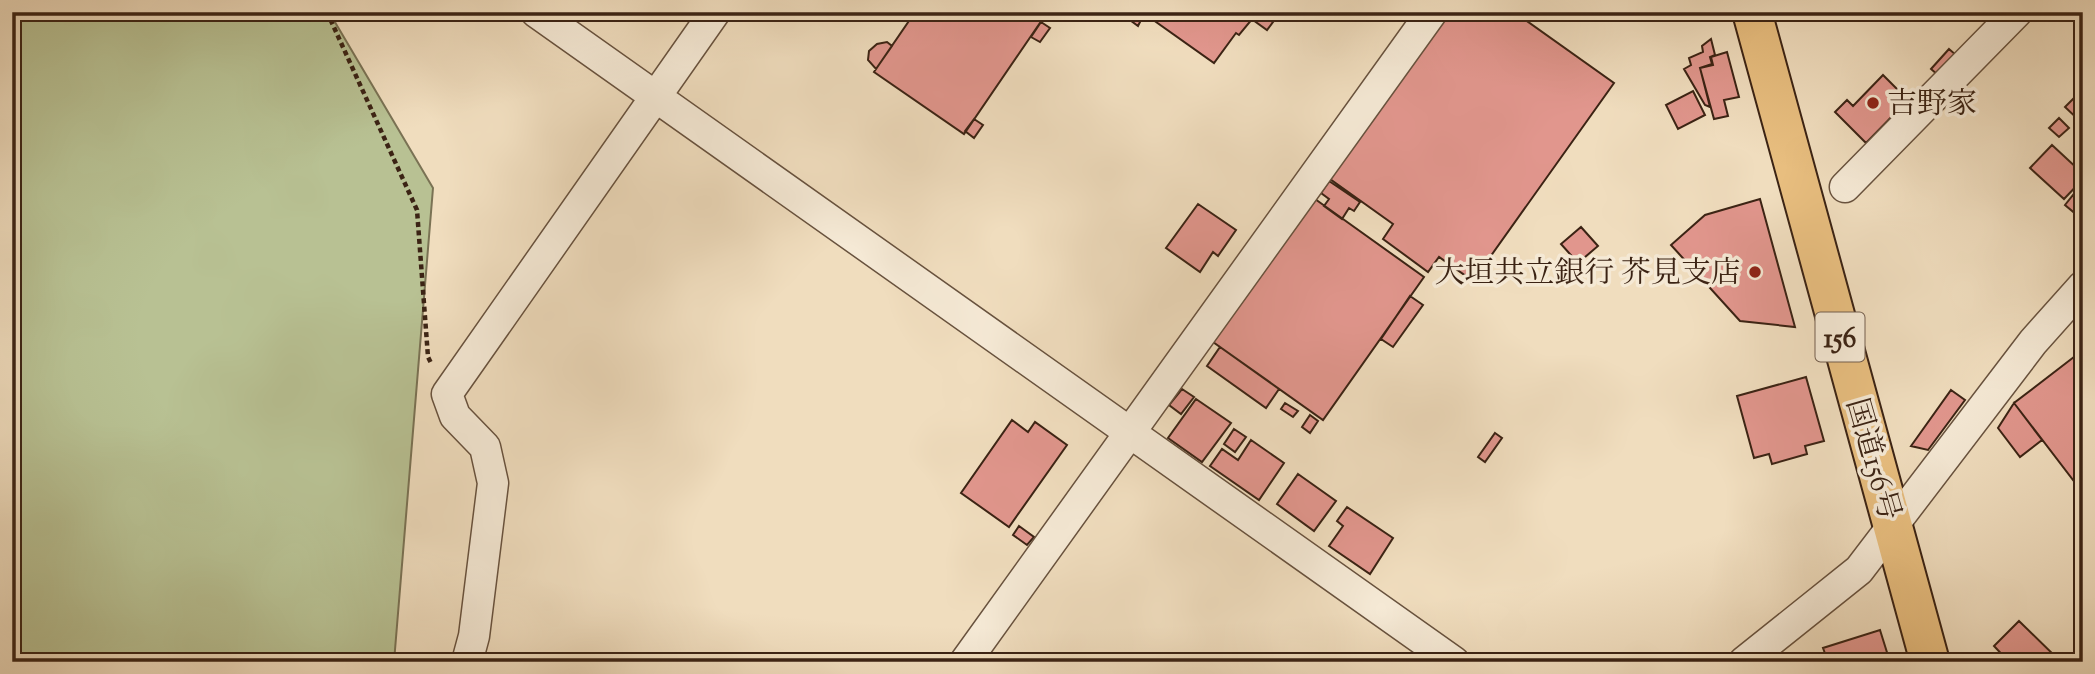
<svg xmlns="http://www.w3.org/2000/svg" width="2095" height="674" font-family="'Sorts Mill Goudy','Noto Serif JP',serif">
<rect width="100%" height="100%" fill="#f0ddbe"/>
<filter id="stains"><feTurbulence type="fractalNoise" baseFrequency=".00286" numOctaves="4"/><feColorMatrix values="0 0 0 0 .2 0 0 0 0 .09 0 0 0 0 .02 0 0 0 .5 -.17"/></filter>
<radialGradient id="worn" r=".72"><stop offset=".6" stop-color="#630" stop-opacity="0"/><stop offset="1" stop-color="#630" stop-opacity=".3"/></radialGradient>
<path fill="#b8c193" stroke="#7a7254" stroke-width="2" d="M 12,12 L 329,12 L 433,188 L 394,662 L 12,662 Z"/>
<path fill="#e1968d" stroke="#3b2314" stroke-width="2" d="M 1038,12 L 1044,17 L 964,134 L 874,72 L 911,18 L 920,12 Z
M 1119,12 L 1131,12 L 1141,20 L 1138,26 Z
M 1142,12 L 1258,12 L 1239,35 L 1236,33 L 1214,63 Z
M 1258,12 L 1267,12 L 1276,18 L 1267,30 L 1253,20 Z
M 1450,12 L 1514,12 L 1614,83 L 1473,281 L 1439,257 L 1428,272 L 1383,239 L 1393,224 L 1330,179 Z
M 1041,22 L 1050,28 L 1040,42 L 1031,37 Z
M 1711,39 L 1715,55 L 1710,57 L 1712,64 L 1700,68 L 1710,107 L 1705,105 L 1684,69 L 1691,65 L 1689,58 L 1703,52 L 1702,46 Z
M 887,42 L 892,46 L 876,69 L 868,60 L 869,51 L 877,44 Z
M 1949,49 L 1956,55 L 1938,75 L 1931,69 Z
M 1727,52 L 1739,97 L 1724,100 L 1728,116 L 1714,119 L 1700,68 L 1713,65 L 1711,57 Z
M 1883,75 L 1908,100 L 1866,143 L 1835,112 L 1847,100 L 1853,106 Z
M 2083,89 L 2083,124 L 2065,107 Z
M 1693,91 L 1705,115 L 1678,129 L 1666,105 Z
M 2059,118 L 2069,128 L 2059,137 L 2049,128 Z
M 974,119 L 983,125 L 974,138 L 965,131 Z
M 2052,145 L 2080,171 L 2083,169 L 2083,179 L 2064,199 L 2030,168 Z
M 1329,181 L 1360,202 L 1354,211 L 1349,208 L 1342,219 L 1324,206 L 1329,199 L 1321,193 Z
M 2073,195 L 2083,204 L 2083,220 L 2065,205 Z
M 1315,199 L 1424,277 L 1323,420 L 1213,342 Z
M 1760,199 L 1795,327 L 1740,321 L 1671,245 L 1705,215 Z
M 1198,204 L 1236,230 L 1218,256 L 1213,252 L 1200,272 L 1166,248 Z
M 1581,227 L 1598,246 L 1578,263 L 1561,244 Z
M 1410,296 L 1423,305 L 1393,347 L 1381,339 Z
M 1220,347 L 1279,389 L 1266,408 L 1207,366 Z
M 2083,350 L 2083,493 L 2014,403 Z
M 1806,377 L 1824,441 L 1805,446 L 1807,454 L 1772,464 L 1769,454 L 1754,458 L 1737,396 Z
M 1182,389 L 1194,397 L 1181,414 L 1169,405 Z
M 1951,390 L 1965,400 L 1928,450 L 1911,446 Z
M 1196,399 L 1231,423 L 1202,462 L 1168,438 Z
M 1285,403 L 1298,411 L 1293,417 L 1281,409 Z
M 2014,403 L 2042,440 L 2020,457 L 1998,428 Z
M 1310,415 L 1318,421 L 1310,433 L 1302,427 Z
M 1012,420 L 1028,432 L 1035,422 L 1067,445 L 1009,527 L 961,493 Z
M 1234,429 L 1246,437 L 1235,452 L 1224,444 Z
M 1495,433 L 1502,438 L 1485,462 L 1478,457 Z
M 1251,440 L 1284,463 L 1259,500 L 1210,466 L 1222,449 L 1238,460 Z
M 1298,474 L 1336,501 L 1314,531 L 1277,504 Z
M 1347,507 L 1393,538 L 1370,574 L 1329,546 L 1343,526 L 1337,521 Z
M 1019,526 L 1034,537 L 1027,545 L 1013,535 Z
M 2019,621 L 2061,662 L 2009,662 L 1994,646 Z
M 1880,630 L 1890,662 L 1822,662 L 1827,659 L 1823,648 Z"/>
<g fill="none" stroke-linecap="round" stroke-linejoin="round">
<g stroke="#68523e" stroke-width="33">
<path id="minor" d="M 536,12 L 1454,662
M 1845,187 L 2017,12
M 467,662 L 474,636 L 493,483 L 485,447 L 455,416 L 447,394 L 715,12
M 965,662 L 1432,12
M 1744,662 L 1859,570 L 2033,342 L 2083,286"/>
</g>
<g stroke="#3b2314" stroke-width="42">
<path id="highway" d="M 1752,12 L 1930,662"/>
</g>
<path stroke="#3b2314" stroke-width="4.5" stroke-dasharray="5 3.5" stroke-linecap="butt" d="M 327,12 L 417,210 L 428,357 L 432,365"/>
<use href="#minor" stroke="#f5e9d5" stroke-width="30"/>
<use href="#highway" stroke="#e8be7f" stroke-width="38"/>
</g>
<g fill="#8f2418" stroke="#f5e9d5" stroke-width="2.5">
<circle cx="1873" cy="103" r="7"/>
<circle cx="1755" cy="272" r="7"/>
</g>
<g text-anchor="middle" stroke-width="7" stroke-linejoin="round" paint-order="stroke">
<rect fill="#f5e9d5" stroke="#735e4e" stroke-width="2" x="1815.5" y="312.5" width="49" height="49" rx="5"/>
<g font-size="28" font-weight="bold" fill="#3b2314">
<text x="1840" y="347">156</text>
</g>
<g font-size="30" fill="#3b2314" stroke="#f5e9d5" text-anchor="start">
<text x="1887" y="113">吉野家</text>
<text x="1741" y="282" text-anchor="end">大垣共立銀行 芥見支店</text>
</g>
<g font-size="30" fill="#3b2314" stroke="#f5e9d5">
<text transform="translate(1874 459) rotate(74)" y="10">国道156号</text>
</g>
</g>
<rect width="2095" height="674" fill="none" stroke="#f0ddbe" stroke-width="42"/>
<rect x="14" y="14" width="2067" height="646" fill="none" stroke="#3b2314" stroke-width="3.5"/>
<rect x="21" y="21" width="2053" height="632" fill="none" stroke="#3b2314" stroke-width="2"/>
<rect width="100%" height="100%" filter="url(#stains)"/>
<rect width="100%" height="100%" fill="url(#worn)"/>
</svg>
